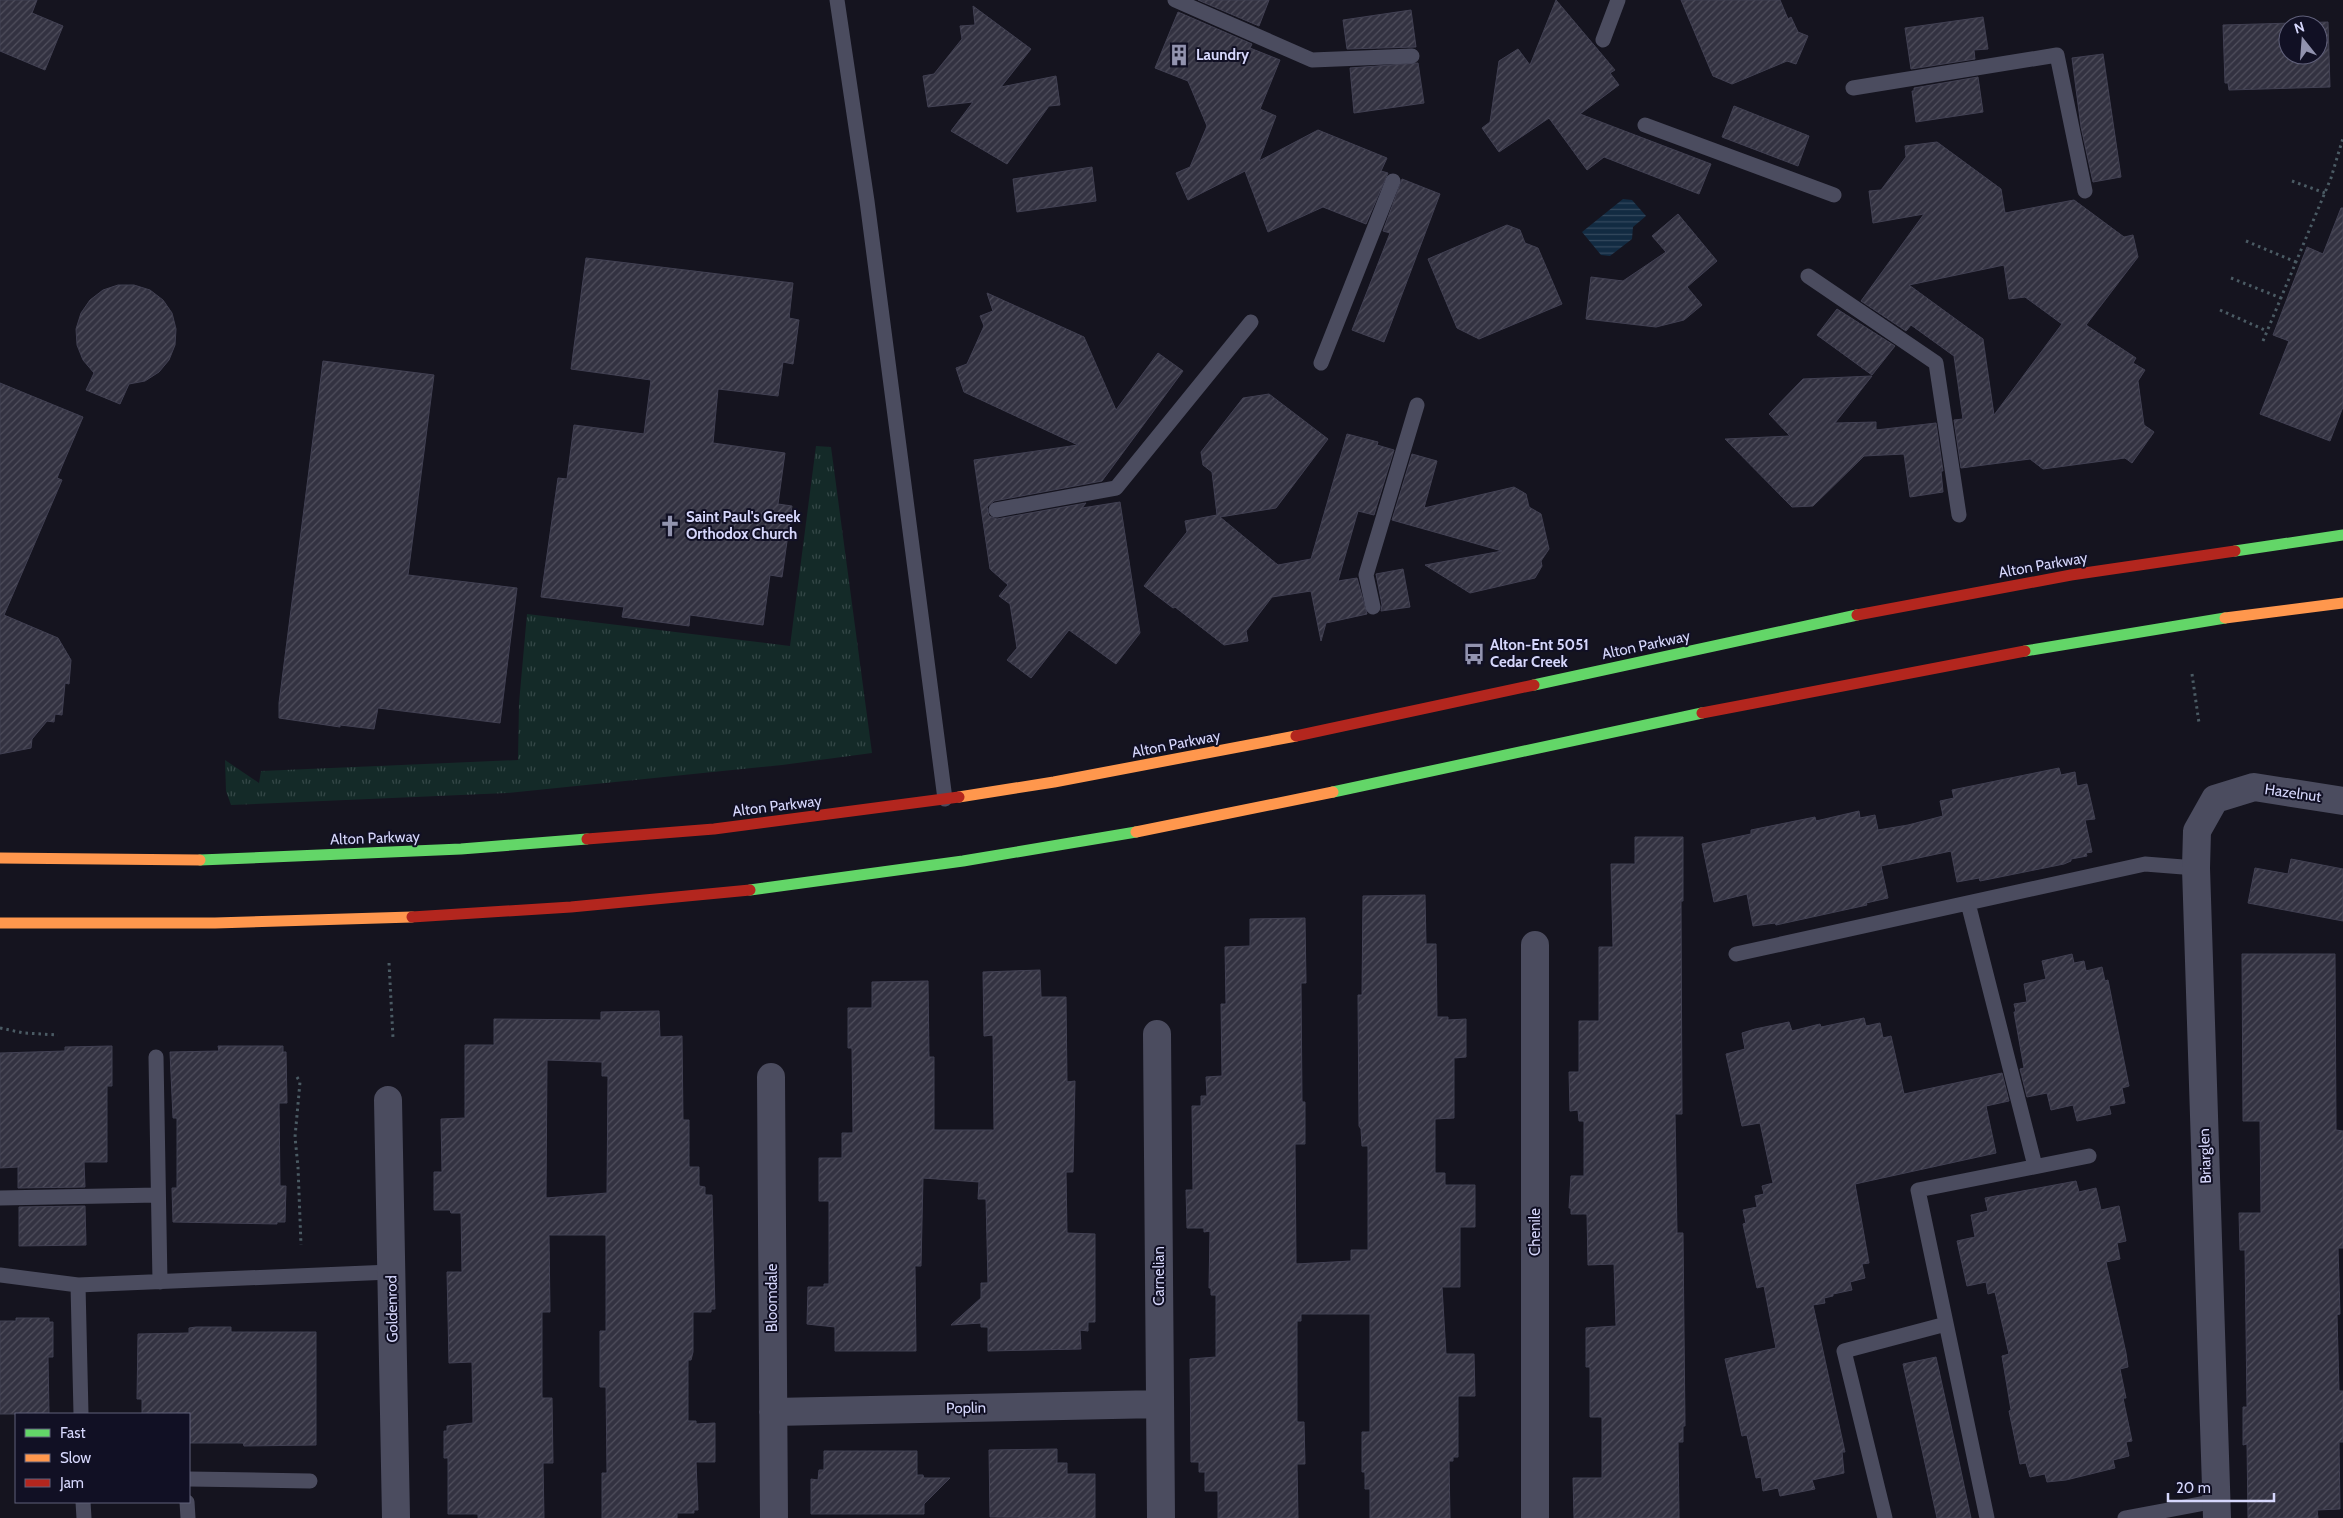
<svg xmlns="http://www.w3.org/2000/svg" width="2343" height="1518" font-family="Cabin,sans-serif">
<defs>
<pattern id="grass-tufts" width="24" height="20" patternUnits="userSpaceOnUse" patternTransform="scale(1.25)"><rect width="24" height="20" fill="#142a28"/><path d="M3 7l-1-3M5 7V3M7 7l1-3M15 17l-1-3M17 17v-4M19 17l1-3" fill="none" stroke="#354848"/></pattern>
<pattern id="water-rules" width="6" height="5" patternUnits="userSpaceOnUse" patternTransform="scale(1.25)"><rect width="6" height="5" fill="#122b42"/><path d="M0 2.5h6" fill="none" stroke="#34495e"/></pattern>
<pattern id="building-hatch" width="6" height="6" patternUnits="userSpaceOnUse" patternTransform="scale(1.25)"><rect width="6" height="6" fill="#333241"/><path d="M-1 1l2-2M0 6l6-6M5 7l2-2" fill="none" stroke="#504f5d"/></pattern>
</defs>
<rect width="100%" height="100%" fill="#15141f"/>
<path fill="url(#grass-tufts)" d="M 816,446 L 831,447 L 872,753 L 782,765 L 507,793 L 231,805 L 226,791 L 225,760 L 259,783 L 261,771 L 518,760 L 519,703 L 527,614 L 790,646 Z"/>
<path fill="url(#water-rules)" d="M 1623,199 L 1632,200 L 1646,216 L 1633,227 L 1632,239 L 1610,256 L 1601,255 L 1582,232 Z"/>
<path fill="url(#building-hatch)" stroke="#414052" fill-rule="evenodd" d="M 0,0 L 37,0 L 32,13 L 63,26 L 45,70 L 0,51 Z
M 1198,0 L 1269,0 L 1259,26 Z
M 1556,0 L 1615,70 L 1610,73 L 1619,85 L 1580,114 L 1711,164 L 1699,194 L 1604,157 L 1587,170 L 1549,118 L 1499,152 L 1482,128 L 1490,122 L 1499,61 L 1518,49 L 1530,65 Z
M 1681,0 L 1780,0 L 1788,19 L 1791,17 L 1798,32 L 1808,36 L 1796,64 L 1787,61 L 1732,84 L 1713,76 Z
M 973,6 L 1031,49 L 1001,87 L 1056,76 L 1060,105 L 1049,106 L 1007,164 L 951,131 L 973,102 L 928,107 L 923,76 L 934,74 L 962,39 L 960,26 L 975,25 Z
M 1411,10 L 1416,47 L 1347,49 L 1343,20 Z
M 1178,12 L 1252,44 L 1250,48 L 1280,60 L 1260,109 L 1276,116 L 1259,161 L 1318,130 L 1387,158 L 1381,171 L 1388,173 L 1366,224 L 1323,207 L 1268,232 L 1245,171 L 1188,200 L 1176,173 L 1190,167 L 1207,126 L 1188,81 L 1155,68 Z
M 1983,17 L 1988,49 L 1974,50 L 1975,59 L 1911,69 L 1905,28 Z
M 2328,22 L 2330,87 L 2229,90 L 2228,83 L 2225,83 L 2223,25 ZM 2288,25 L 2318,25 L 2318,55 L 2288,55 Z
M 2103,54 L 2121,177 L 2093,182 L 2081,127 L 2072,58 Z
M 1418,63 L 1424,103 L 1354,113 L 1350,68 Z
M 1978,77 L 1983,112 L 1916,122 L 1912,91 L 1914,91 L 1914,88 Z
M 1734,106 L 1809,136 L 1798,166 L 1722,137 Z
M 1937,142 L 2001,189 L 2005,213 L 2074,200 L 2124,237 L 2133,235 L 2138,257 L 2086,325 L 2136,358 L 2133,363 L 2145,370 L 2138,381 L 2144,425 L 2154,432 L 2132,463 L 2125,458 L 2043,469 L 2030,459 L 1961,468 L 1954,420 L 1963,419 L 1954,356 L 1911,325 L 1906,331 L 1861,301 L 1924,214 L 1873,223 L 1869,191 L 1881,190 L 1906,157 L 1905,146 ZM 2004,265 L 2009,299 L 2025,297 L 2062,324 L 1994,415 L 1983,339 L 1909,285 Z
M 1092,167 L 1096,201 L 1017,212 L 1013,179 Z
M 1402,179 L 1440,194 L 1384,342 L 1352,330 L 1390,233 L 1383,231 Z
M 2341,208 L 2343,208 L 2343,407 L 2330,441 L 2260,414 L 2289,341 L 2273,335 L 2307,247 L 2323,254 Z
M 1678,214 L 1717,261 L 1687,287 L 1702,305 L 1684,320 L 1656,327 L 1586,319 L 1591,277 L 1623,281 L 1666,252 L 1652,236 Z
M 1507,225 L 1520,230 L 1525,243 L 1538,248 L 1562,304 L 1479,339 L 1457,328 L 1428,259 Z
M 586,258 L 793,283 L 789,318 L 799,320 L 793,364 L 783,362 L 778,396 L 718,389 L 713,443 L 785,453 L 778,504 L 792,506 L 782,577 L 770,575 L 763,625 L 690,615 L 689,626 L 622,617 L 624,607 L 541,597 L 558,478 L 567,479 L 574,425 L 644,434 L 651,380 L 571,369 Z
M 118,285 L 134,285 L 150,290 L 163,300 L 172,313 L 176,329 L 175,345 L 169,360 L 159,372 L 145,381 L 129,384 L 120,404 L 86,390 L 94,373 L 83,360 L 77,345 L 76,329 L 81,313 L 90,300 L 103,290 Z
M 987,293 L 1084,337 L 1116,410 L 1158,353 L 1183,371 L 1102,481 L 994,501 L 987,507 L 989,516 L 997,519 L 1086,503 L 1082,508 L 1120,502 L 1140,633 L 1116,664 L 1069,630 L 1031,678 L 1007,660 L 1017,648 L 1010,604 L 999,596 L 1008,585 L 990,569 L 974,460 L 1078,445 L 964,392 L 956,368 L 967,364 L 984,326 L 980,316 L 993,311 Z
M 1837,309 L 1895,346 L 1872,375 L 1817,335 Z
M 323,361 L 434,375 L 408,575 L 517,588 L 500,723 L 378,708 L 374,729 L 340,725 L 340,727 L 279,718 L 279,703 Z
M 1872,376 L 1835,423 L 1876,422 L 1876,430 L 1936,423 L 1943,471 L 1941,471 L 1943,492 L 1910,497 L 1904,454 L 1864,456 L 1813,506 L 1792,507 L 1725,439 L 1790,436 L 1769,414 L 1803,379 Z
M 0,383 L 83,417 L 57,478 L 62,480 L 4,615 L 58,638 L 71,660 L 69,684 L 65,683 L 62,715 L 55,714 L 54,722 L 47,721 L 32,739 L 31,748 L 0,754 Z
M 1269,394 L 1328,439 L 1276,508 L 1220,517 L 1278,565 L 1311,559 L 1347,434 L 1378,442 L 1377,445 L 1394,450 L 1374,515 L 1358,511 L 1338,581 L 1357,578 L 1367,614 L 1326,623 L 1321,641 L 1311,591 L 1272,597 L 1246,631 L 1248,641 L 1224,645 L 1175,607 L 1173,608 L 1144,586 L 1187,532 L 1185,521 L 1217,515 L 1212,472 L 1203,465 L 1201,452 L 1243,398 Z
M 1412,454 L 1437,461 L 1424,508 L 1514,487 L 1526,494 L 1529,507 L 1541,514 L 1549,549 L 1541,561 L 1542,566 L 1535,578 L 1470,593 L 1425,565 L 1502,551 L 1392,520 Z
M 1403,569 L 1410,607 L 1381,611 L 1382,605 L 1376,574 Z
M 2059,768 L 2061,775 L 2075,772 L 2077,786 L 2087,784 L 2095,819 L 2085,820 L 2092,852 L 2086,853 L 2087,856 L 2071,859 L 2071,861 L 2064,864 L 1980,881 L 1979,878 L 1957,882 L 1951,851 L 1881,866 L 1888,898 L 1866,903 L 1867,905 L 1776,925 L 1775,923 L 1753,926 L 1747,894 L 1714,902 L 1702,844 L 1751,834 L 1751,830 L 1815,817 L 1816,821 L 1859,811 L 1860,818 L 1875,815 L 1878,830 L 1908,825 L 1943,816 L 1940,801 L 1954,798 L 1952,790 Z
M 1635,837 L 1683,837 L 1683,901 L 1681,901 L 1682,1114 L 1675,1114 L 1677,1233 L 1683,1233 L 1685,1426 L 1683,1426 L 1683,1442 L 1678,1442 L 1679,1518 L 1574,1518 L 1573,1478 L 1602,1478 L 1602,1417 L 1590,1417 L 1590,1367 L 1586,1367 L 1586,1328 L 1616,1326 L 1614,1264 L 1588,1265 L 1587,1214 L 1571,1214 L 1571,1208 L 1569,1208 L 1571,1176 L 1584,1176 L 1584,1121 L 1579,1121 L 1578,1110 L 1570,1111 L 1569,1072 L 1579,1072 L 1579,1021 L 1599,1021 L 1599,947 L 1613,947 L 1611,864 L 1635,864 Z
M 2291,859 L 2343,869 L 2343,921 L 2248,903 L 2255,868 L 2288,874 Z
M 1425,895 L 1426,944 L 1436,944 L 1437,1017 L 1448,1017 L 1448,1020 L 1466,1019 L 1466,1057 L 1454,1058 L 1454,1118 L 1435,1119 L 1435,1173 L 1445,1173 L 1445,1185 L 1475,1185 L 1475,1227 L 1460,1227 L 1460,1287 L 1442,1287 L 1446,1354 L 1474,1354 L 1475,1396 L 1458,1396 L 1458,1457 L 1453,1457 L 1453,1461 L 1449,1461 L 1450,1518 L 1370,1518 L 1370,1489 L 1365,1489 L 1365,1472 L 1362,1472 L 1362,1432 L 1370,1432 L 1370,1314 L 1301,1314 L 1301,1321 L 1297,1321 L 1297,1422 L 1304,1422 L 1305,1464 L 1297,1464 L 1298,1518 L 1218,1518 L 1218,1491 L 1205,1491 L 1205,1472 L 1199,1472 L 1199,1462 L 1191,1462 L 1190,1359 L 1216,1357 L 1216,1295 L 1211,1295 L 1211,1288 L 1209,1288 L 1210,1231 L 1204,1232 L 1204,1228 L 1187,1228 L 1186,1190 L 1193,1190 L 1192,1106 L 1201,1106 L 1201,1096 L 1207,1096 L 1206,1077 L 1222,1076 L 1221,1004 L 1226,1004 L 1225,947 L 1250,946 L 1250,919 L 1305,918 L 1306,983 L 1301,983 L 1302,1102 L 1305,1102 L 1305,1144 L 1295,1144 L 1296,1264 L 1351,1261 L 1351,1250 L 1368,1250 L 1368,1146 L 1362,1146 L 1361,1129 L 1359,1126 L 1358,995 L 1362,995 L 1363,896 Z
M 2072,954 L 2074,963 L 2084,961 L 2086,971 L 2102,967 L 2105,981 L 2108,980 L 2129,1086 L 2122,1088 L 2125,1103 L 2109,1106 L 2111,1114 L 2077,1121 L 2073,1105 L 2051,1110 L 2047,1093 L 2027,1097 L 2020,1069 L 2024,1068 L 2014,1012 L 2016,1012 L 2014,1004 L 2027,1002 L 2024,984 L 2046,979 L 2042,961 Z
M 2242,954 L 2335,954 L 2336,1130 L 2343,1131 L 2343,1248 L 2338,1248 L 2340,1314 L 2337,1315 L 2339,1391 L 2343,1391 L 2343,1442 L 2339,1442 L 2340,1509 L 2317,1510 L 2318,1518 L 2248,1518 L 2247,1444 L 2243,1445 L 2243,1407 L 2247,1407 L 2245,1250 L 2240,1250 L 2239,1213 L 2261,1213 L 2260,1121 L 2243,1121 Z
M 1040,970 L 1041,997 L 1066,997 L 1067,1082 L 1075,1081 L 1073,1172 L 1066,1172 L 1067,1233 L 1095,1234 L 1095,1322 L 1088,1322 L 1088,1331 L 1080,1330 L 1081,1349 L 988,1351 L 988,1327 L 981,1327 L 981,1323 L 951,1325 L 981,1298 L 981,1283 L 988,1283 L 986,1199 L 978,1199 L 979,1182 L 923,1178 L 921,1266 L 915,1266 L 916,1351 L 835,1351 L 835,1327 L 807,1324 L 808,1287 L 824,1287 L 824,1284 L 829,1284 L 829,1201 L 819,1201 L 819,1158 L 842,1158 L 842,1133 L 853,1133 L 852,1048 L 848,1048 L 848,1008 L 872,1008 L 872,982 L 928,981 L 929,1057 L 934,1057 L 934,1130 L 994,1130 L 993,1035 L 984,1036 L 983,972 Z
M 659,1011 L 660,1037 L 682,1036 L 683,1120 L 689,1120 L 689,1167 L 699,1167 L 699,1186 L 705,1187 L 705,1195 L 712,1195 L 715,1309 L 711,1309 L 711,1312 L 693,1312 L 693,1352 L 691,1360 L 688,1360 L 688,1421 L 696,1421 L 696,1424 L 715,1423 L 715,1462 L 696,1462 L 698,1510 L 694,1510 L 694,1513 L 677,1513 L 677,1518 L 602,1518 L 602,1473 L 607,1473 L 606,1387 L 600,1387 L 600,1331 L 606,1331 L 606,1235 L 549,1235 L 550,1312 L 542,1312 L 542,1398 L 552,1398 L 553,1463 L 543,1463 L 544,1518 L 478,1518 L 478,1514 L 448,1514 L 448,1458 L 444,1458 L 444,1431 L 447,1431 L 447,1426 L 473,1423 L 472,1362 L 449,1363 L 447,1272 L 462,1272 L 461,1213 L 451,1213 L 450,1210 L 434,1210 L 434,1172 L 442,1172 L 441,1119 L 465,1118 L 465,1045 L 494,1045 L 494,1019 L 601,1020 L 601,1012 ZM 547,1060 L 602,1062 L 602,1076 L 608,1076 L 607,1193 L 546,1198 Z
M 1864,1018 L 1866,1026 L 1880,1023 L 1883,1038 L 1891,1036 L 1904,1094 L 2002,1073 L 2009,1101 L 1986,1106 L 1996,1153 L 1855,1184 L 1869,1263 L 1862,1264 L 1865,1278 L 1850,1282 L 1852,1290 L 1833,1294 L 1833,1296 L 1824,1298 L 1825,1303 L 1813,1305 L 1845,1452 L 1842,1452 L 1844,1473 L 1812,1480 L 1815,1489 L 1780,1496 L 1778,1488 L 1763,1491 L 1761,1477 L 1756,1478 L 1747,1435 L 1742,1436 L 1725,1359 L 1776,1348 L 1764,1286 L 1757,1288 L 1743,1224 L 1746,1223 L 1743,1210 L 1757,1207 L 1755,1196 L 1764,1194 L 1762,1186 L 1773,1183 L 1760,1123 L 1742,1126 L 1726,1054 L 1745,1049 L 1742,1033 L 1755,1029 L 1789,1022 L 1792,1031 L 1820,1024 L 1821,1027 Z
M 112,1046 L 112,1086 L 107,1086 L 107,1162 L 84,1162 L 85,1187 L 18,1188 L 18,1167 L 0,1168 L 0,1053 L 65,1051 L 65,1047 Z
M 218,1046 L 283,1046 L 283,1052 L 286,1052 L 287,1103 L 279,1103 L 280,1186 L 286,1186 L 285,1222 L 277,1222 L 277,1224 L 173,1222 L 172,1188 L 177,1188 L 177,1118 L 173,1118 L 170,1052 L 219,1051 Z
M 2076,1181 L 2079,1192 L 2096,1188 L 2101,1210 L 2119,1206 L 2126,1241 L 2117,1243 L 2120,1259 L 2106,1262 L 2126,1353 L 2128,1367 L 2120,1369 L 2126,1398 L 2123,1398 L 2132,1441 L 2126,1442 L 2129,1456 L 2113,1460 L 2115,1468 L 2066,1480 L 2047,1482 L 2045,1474 L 2030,1477 L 2026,1463 L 2020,1464 L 2009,1411 L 2011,1410 L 2002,1356 L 2009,1354 L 1995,1292 L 1988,1294 L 1986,1282 L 1967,1286 L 1957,1241 L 1975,1237 L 1971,1215 L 1988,1211 L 1985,1198 Z
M 85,1206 L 86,1245 L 19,1246 L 19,1207 Z
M 16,1318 L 49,1318 L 49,1322 L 53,1322 L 53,1357 L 48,1357 L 49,1414 L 0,1414 L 0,1321 L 16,1321 Z
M 196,1327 L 231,1327 L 231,1332 L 316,1332 L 316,1445 L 244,1446 L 243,1443 L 189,1443 L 189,1414 L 142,1414 L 142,1399 L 137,1399 L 138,1334 L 189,1333 L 189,1328 Z
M 1936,1357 L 1958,1457 L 1971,1518 L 1937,1518 L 1917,1427 L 1903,1364 Z
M 1057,1449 L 1057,1463 L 1067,1463 L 1067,1474 L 1095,1474 L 1095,1518 L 990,1517 L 989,1450 Z
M 824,1451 L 917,1451 L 917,1475 L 923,1475 L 924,1478 L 950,1478 L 924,1504 L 924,1514 L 811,1514 L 811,1479 L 818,1480 L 819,1470 L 824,1470 Z"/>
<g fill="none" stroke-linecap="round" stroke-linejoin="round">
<path stroke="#4b5b64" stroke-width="3" stroke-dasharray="2.5 4" stroke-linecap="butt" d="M 2292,181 L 2325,193
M 2246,241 L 2296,262
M 2231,278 L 2281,298
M 2220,310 L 2267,331
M 2263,341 L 2331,178 L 2343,138
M 2192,674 L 2199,723
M 389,963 L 393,1038
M 0,1028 L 24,1033 L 58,1035
M 297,1077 L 300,1082 L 295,1137 L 298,1167 L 301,1245"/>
<path stroke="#4b4c5f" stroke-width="15" d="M 837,0 L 867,201 L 945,799
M 1175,0 L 1312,60 L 1412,56
M 1603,40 L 1618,0
M 1853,88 L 2057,55 L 2085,191
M 1645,125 L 1834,195
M 1808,276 L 1936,363 L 1959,515
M 1321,363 L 1393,181
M 996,510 L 1116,488 L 1251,322
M 1373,607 L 1366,575 L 1417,405
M 1968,903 L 2035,1166
M 1736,954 L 2145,864 L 2196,868
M 156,1057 L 160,1282
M 0,1198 L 158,1195
M 0,1275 L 78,1285 L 391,1272
M 78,1285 L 81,1414
M 189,1479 L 310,1481
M 83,1502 L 84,1518
M 187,1502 L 188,1518
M 1885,1518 L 1844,1351 L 1946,1324
M 1987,1518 L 1918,1190 L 2089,1156
M 2125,1518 L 2216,1501"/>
<path stroke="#4b4c5f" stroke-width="28" d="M 1535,945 L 1535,1518
M 1157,1034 L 1161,1518
M 771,1077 L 774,1518
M 388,1100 L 396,1518
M 773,1412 L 1160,1404
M 2217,1518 L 2196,868 L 2197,831 L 2215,799 L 2254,787 L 2343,801"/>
<path stroke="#63d668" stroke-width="11" d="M 2235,551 L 2343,535
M 2025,651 L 2225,618
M 1534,685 L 1857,615
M 1333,792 L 1702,713
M 200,860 L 461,849 L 587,839
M 750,890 L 963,861 L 1136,832"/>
<path stroke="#ff974d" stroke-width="11" d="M 2225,618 L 2343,603
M 959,797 L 1054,782 L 1296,736
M 1136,832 L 1333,792
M 0,858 L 200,860
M 0,923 L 215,923 L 412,917"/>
<path stroke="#b3261e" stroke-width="11" d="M 1857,615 L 2071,575 L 2235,551
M 1702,713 L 2025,651
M 1296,736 L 1534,685
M 587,839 L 714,829 L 959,797
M 412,917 L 571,907 L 750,890"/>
</g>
<defs>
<g id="building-bare" transform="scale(1.725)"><path d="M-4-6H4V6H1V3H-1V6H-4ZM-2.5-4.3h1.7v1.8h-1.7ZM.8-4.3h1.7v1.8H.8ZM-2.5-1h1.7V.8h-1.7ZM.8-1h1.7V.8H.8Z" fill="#9293af" stroke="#111024" stroke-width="2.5" paint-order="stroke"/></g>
<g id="church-bare" transform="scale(1.725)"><path d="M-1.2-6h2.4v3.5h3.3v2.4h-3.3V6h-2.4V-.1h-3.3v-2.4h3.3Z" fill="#9293af" stroke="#111024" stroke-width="2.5" paint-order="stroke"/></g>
<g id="bus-bare" transform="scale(1.725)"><path d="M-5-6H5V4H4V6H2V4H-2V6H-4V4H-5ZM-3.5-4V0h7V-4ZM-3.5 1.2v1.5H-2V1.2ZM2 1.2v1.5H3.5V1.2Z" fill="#9293af" stroke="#111024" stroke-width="2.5" paint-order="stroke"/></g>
</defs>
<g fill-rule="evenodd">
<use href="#building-bare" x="1179" y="55"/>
<use href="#church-bare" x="670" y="526"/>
<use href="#bus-bare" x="1474" y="654"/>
</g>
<g text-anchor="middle" stroke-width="4" stroke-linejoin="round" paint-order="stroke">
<g font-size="15" font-weight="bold" fill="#d6d7fc" stroke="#111024" text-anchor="start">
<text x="1196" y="60">Laundry</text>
<text x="686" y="522">Saint Paul's Greek<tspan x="686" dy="17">Orthodox Church</tspan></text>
<text x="1490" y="650">Alton-Ent 5051<tspan x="1490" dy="17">Cedar Creek</tspan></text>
</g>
<g font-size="15" fill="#d6d7fc" stroke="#111024">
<text transform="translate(2043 565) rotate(-10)" y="5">Alton Parkway</text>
<text transform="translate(1646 645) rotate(-12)" y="5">Alton Parkway</text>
<text transform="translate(1176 744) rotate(-11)" y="5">Alton Parkway</text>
<text transform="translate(2293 793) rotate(8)" y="5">Hazelnut</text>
<text transform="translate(777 806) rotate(-7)" y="5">Alton Parkway</text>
<text transform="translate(375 838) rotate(-2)" y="5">Alton Parkway</text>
<text transform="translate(2205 1156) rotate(-92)" y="5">Briarglen</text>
<text transform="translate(1535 1232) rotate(-90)" y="5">Chenile</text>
<text transform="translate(1159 1276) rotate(-90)" y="5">Carnelian</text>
<text transform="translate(772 1298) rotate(-90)" y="5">Bloomdale</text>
<text transform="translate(392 1309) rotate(-91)" y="5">Goldenrod</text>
<text transform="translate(966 1408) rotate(-1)" y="5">Poplin</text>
</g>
</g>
<rect x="15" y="1413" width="175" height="90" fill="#111024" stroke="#60607a"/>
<rect x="25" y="1429" width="25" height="8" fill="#63d668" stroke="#60607a"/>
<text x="60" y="1438" font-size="15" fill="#d6d7fc">Fast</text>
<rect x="25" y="1454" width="25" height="8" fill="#ff974d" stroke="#60607a"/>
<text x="60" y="1463" font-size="15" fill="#d6d7fc">Slow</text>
<rect x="25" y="1479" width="25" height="8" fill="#b3261e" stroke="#60607a"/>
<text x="60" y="1488" font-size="15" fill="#d6d7fc">Jam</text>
<g transform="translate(2303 40) rotate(343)"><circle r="24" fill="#111024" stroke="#60607a"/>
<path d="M0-4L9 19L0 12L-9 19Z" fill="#9293af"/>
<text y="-8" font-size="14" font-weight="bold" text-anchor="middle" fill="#d6d7fc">N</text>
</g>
<path d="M2168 1493v8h106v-8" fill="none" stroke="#d6d7fc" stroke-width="2.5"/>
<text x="2176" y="1493" font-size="15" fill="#d6d7fc" stroke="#111024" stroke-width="4" paint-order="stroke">20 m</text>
</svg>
